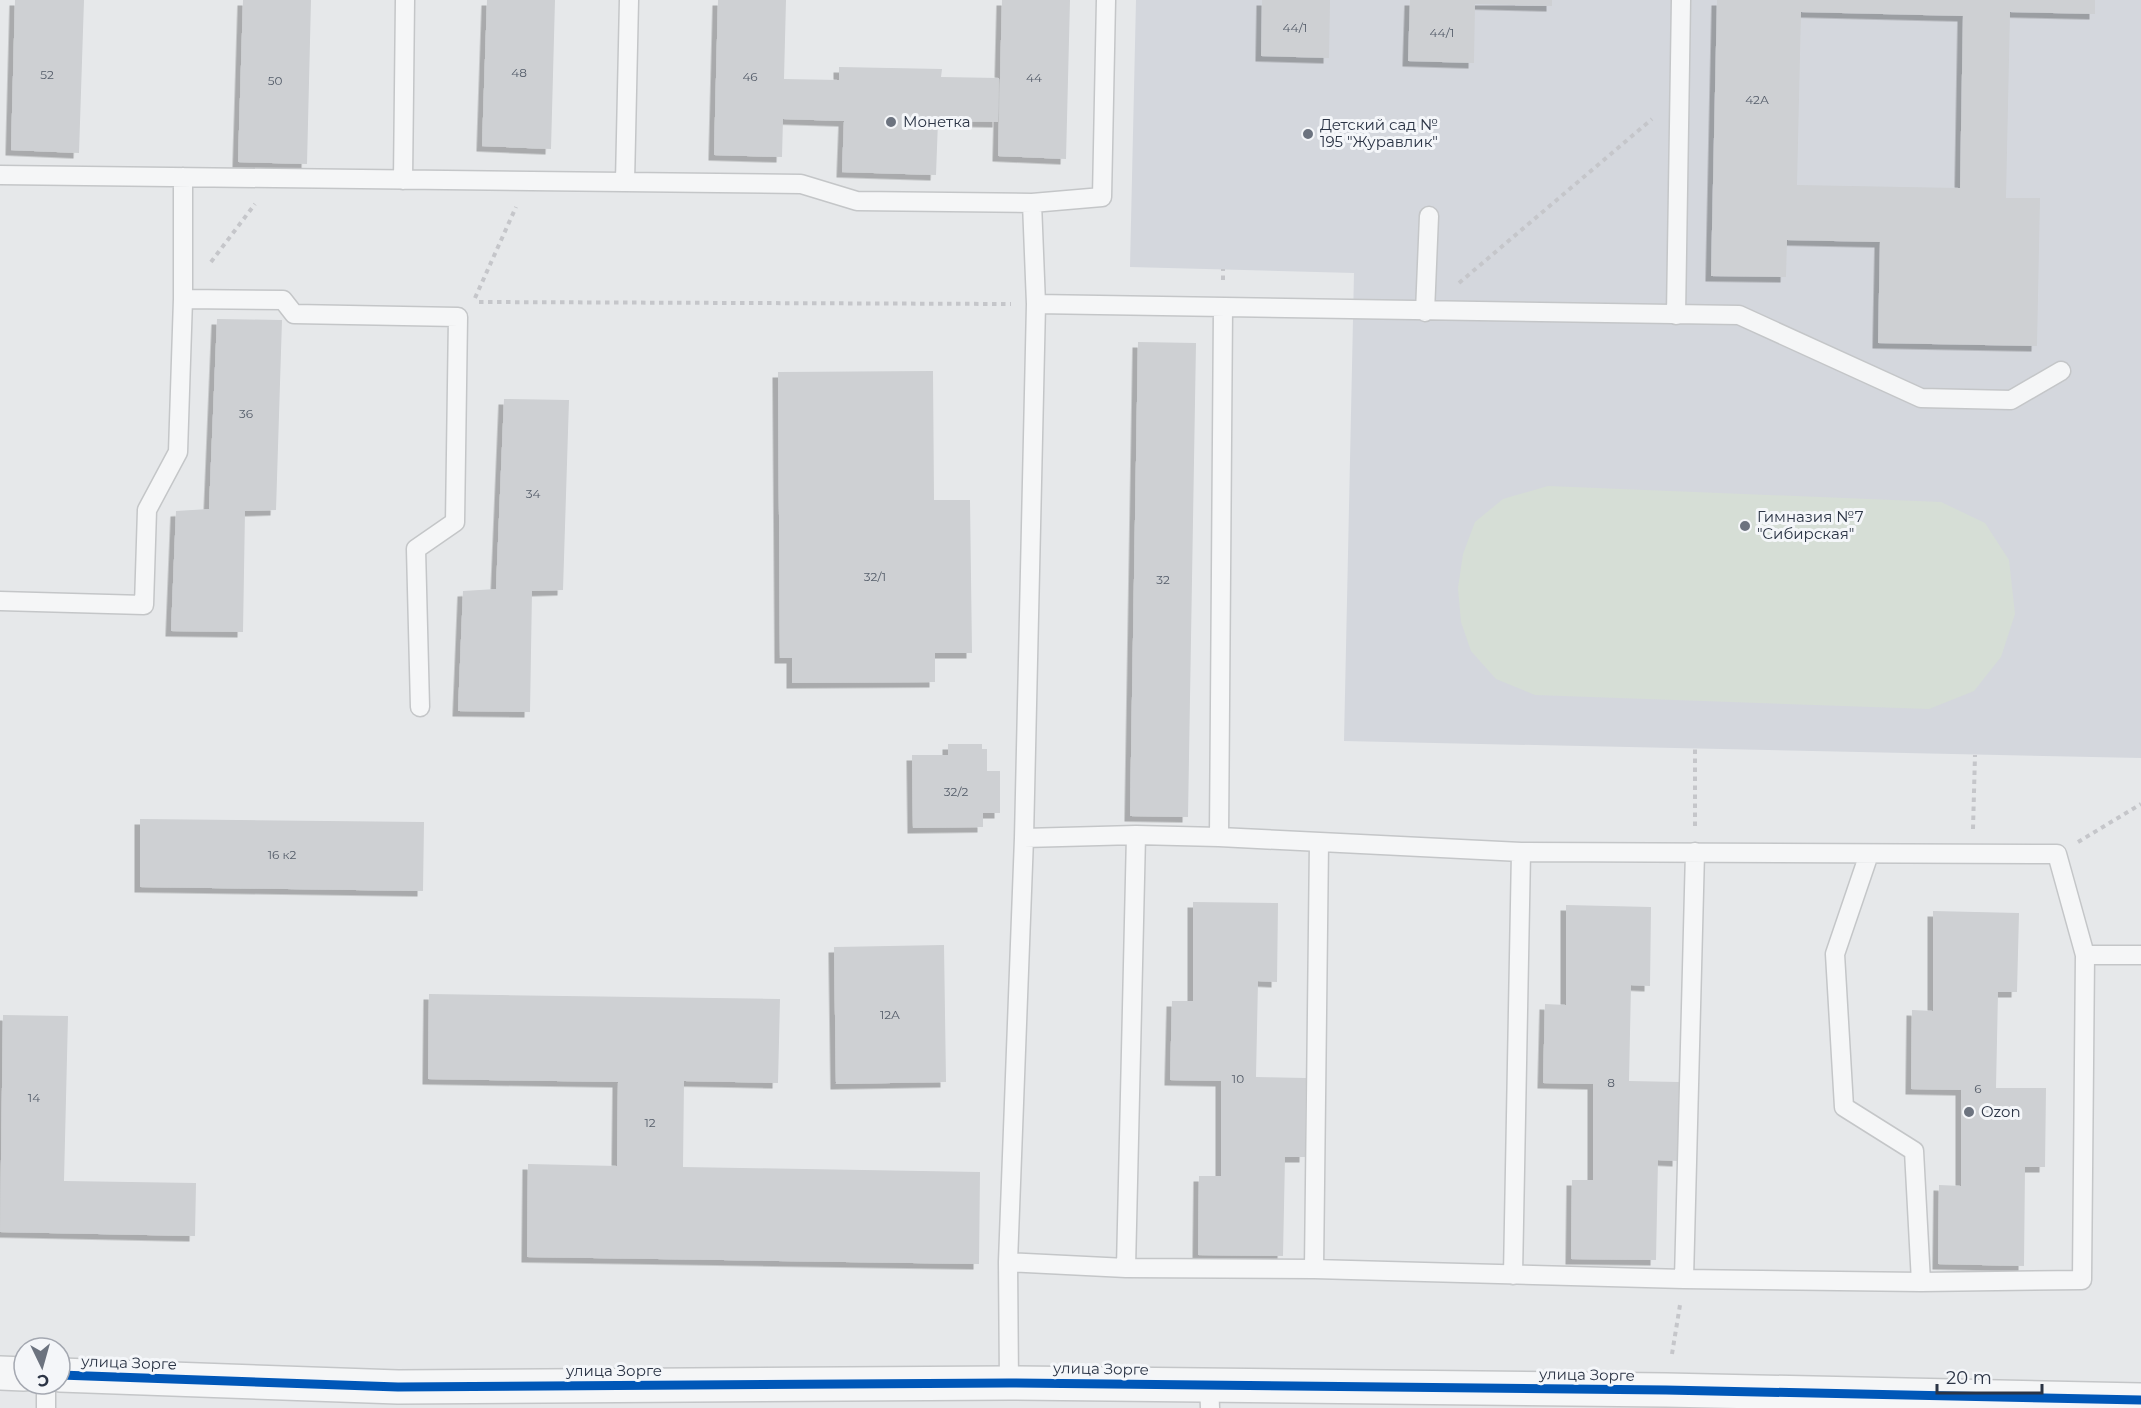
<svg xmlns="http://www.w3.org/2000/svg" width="2141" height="1408" font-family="Montserrat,sans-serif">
<defs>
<filter id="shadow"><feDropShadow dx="-5.5" dy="5.5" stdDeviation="0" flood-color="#0004"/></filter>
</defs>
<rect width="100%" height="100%" fill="#e6e8ea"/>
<path fill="#d4d7dd" d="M 1136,0 L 2141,0 L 2141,758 L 1344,741 L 1354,273 L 1130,267 Z"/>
<path fill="#d6ded6" d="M 1548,486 L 1941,502 L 1985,523 L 2009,560 L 2015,614 L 2001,657 L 1974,691 L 1929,709 L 1535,695 L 1496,679 L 1471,651 L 1461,622 L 1458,588 L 1463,554 L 1475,522 L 1503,499 Z"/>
<path fill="#ced0d3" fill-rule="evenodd" filter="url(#shadow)" d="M 15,0 L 84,0 L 79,153 L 11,150 Z
M 243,0 L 311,0 L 307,164 L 238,162 Z
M 487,0 L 555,0 L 551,149 L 482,146 Z
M 718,0 L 786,0 L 784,79 L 839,80 L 839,67 L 942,69 L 941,77 L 999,78 L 998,122 L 938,121 L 936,175 L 842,172 L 844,121 L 783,119 L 782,157 L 714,155 Z
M 1002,0 L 1070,0 L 1066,159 L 998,156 Z
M 1262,0 L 1330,0 L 1329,58 L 1261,56 Z
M 1410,0 L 1552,0 L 1552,6 L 1475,4 L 1474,63 L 1408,61 Z
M 1717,0 L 2095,0 L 2095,14 L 2010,12 L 2006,198 L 2040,198 L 2037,346 L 1878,343 L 1880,242 L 1787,240 L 1786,277 L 1711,276 ZM 1801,12 L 1963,16 L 1960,188 L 1797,185 Z
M 217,319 L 282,320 L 276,510 L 245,511 L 243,632 L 171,631 L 176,511 L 209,509 Z
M 1138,342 L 1196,343 L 1188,817 L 1130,816 Z
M 933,371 L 934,500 L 970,500 L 972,653 L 935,653 L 935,682 L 792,683 L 792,658 L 780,658 L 778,372 Z
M 504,399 L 569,400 L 563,590 L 532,591 L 530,712 L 458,711 L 463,591 L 496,589 Z
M 948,744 L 982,744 L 982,749 L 987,749 L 987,771 L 1000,771 L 1000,813 L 983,813 L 983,827 L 913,828 L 912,755 L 948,755 Z
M 140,819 L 424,822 L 423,891 L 140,887 Z
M 1193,902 L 1278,903 L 1277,982 L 1258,981 L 1256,1077 L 1306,1078 L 1305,1157 L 1285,1157 L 1283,1256 L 1198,1255 L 1199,1176 L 1221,1176 L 1221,1081 L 1170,1080 L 1172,1001 L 1193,1001 Z
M 1566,905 L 1651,907 L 1650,986 L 1631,985 L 1629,1081 L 1679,1082 L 1678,1161 L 1658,1160 L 1656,1260 L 1571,1259 L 1572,1180 L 1593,1180 L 1593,1084 L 1543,1083 L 1545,1004 L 1566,1005 Z
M 1933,911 L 2019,913 L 2017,992 L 1998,992 L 1996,1088 L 2046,1088 L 2045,1167 L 2025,1167 L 2024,1266 L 1938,1264 L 1939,1185 L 1961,1186 L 1961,1090 L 1911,1089 L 1912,1010 L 1933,1011 Z
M 944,945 L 946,1082 L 836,1084 L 834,947 Z
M 429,994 L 780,999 L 778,1083 L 684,1081 L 683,1167 L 980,1172 L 979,1264 L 527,1257 L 528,1164 L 617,1166 L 618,1082 L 428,1079 Z
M 3,1015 L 68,1016 L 64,1181 L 196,1183 L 195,1236 L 0,1232 Z"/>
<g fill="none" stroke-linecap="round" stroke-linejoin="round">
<g stroke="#c4c6c8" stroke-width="21">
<path id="service" d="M 0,175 L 801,184 L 857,201 L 1032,203
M 403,180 L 405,0
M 625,182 L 629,0
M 183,299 L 283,300 L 294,314 L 458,317 L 455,522 L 416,549 L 420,707
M 1036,304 L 1739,315 L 1921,398 L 2011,400 L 2061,371
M 1425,312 L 1429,216
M 1676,315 L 1681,0
M 0,601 L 144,605 L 147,510 L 178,452 L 183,299 L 183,177
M 1219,837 L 1223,308
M 1869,854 L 1835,954 L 1844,1107 L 1914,1151 L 1921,1282
M 2085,955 L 2141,955
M 1008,1262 L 1126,1268 L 1314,1269 L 1684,1279 L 1921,1282 L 2082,1280 L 2085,955 L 2057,854 L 1521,852 L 1219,837 L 1136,835 L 1024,838
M 1126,1268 L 1136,835
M 1314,1269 L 1319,842
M 1513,1275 L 1521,852
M 1684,1279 L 1695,852
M 1009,1383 L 1008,1262 L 1024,838 L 1036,304 L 1032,203 L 1102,197 L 1106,0
M 1209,1385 L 1210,1408
M 46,1408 L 46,1384"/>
</g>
<g stroke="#c4c6c8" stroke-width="36">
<path id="minor" d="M 0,1373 L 24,1374
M 60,1375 L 398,1387 L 1009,1383 L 1666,1390 L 2141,1400"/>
</g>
<path stroke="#c5c6ca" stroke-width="4" stroke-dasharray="4.5 4.5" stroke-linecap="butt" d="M 211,262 L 255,204
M 1223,280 L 1223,269
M 1459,283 L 1652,119
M 475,298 L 516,207
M 479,302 L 1011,304
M 1695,826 L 1695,749
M 1973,829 L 1975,755
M 2078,842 L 2141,804
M 1672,1354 L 1680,1305"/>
<use href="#service" stroke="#f5f6f7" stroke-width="18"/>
<use href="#minor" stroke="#f5f6f7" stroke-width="33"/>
<g stroke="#f4f6f9" stroke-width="13">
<path id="cycleway" d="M 60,1375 L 398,1387 L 1009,1383 L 1666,1390 L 2141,1400"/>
</g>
<use href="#cycleway" stroke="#0057b8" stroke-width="9"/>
</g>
<g fill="#6c737f" stroke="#f4f6f9" stroke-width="2">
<circle cx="891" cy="122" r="6"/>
<circle cx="1308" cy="134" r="6"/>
<circle cx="1745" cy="526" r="6"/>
<circle cx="1969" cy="1112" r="6"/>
</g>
<g text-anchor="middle" stroke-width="6" stroke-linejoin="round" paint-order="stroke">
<g font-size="12" fill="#545c69">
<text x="1295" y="32">44/1</text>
<text x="1442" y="37">44/1</text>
<text x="519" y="77">48</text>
<text x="47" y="79">52</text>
<text x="750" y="81">46</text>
<text x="1034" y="82">44</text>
<text x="275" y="85">50</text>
<text x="1757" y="104">42А</text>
<text x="246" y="418">36</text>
<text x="533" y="498">34</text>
<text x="875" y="581">32/1</text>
<text x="1163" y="584">32</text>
<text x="956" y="796">32/2</text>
<text x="282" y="859">16 к2</text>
<text x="890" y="1019">12А</text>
<text x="1238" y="1083">10</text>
<text x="1611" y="1087">8</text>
<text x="1978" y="1093">6</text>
<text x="34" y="1102">14</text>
<text x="650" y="1127">12</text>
</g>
<g font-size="15" fill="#2b3445" stroke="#f4f6f9" text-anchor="start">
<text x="903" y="127">Монетка</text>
<text x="1320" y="130">Детский сад №<tspan x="1320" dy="17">195 "Журавлик"</tspan></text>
<text x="1757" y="522">Гимназия №7<tspan x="1757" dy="17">"Сибирская"</tspan></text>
<text x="1981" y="1117">Ozon</text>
</g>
<g font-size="15" fill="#2b3445" stroke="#f4f6f9">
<text transform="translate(129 1363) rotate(2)" y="5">улица Зорге</text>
<text transform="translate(1101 1369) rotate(1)" y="5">улица Зорге</text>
<text x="614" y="1376">улица Зорге</text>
<text transform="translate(1587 1375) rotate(1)" y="5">улица Зорге</text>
</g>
</g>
<g transform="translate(42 1366) rotate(175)"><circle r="28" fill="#f4f6f9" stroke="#a4a8b1" stroke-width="1.5"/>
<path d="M0-4.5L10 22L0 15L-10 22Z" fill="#6c737f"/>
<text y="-9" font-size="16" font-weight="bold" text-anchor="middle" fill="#2b3445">С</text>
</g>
<path d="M1937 1384v9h105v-9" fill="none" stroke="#2b3445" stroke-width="3"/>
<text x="1946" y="1384" font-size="18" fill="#2b3445" stroke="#f4f6f9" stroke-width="4.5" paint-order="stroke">20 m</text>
</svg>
